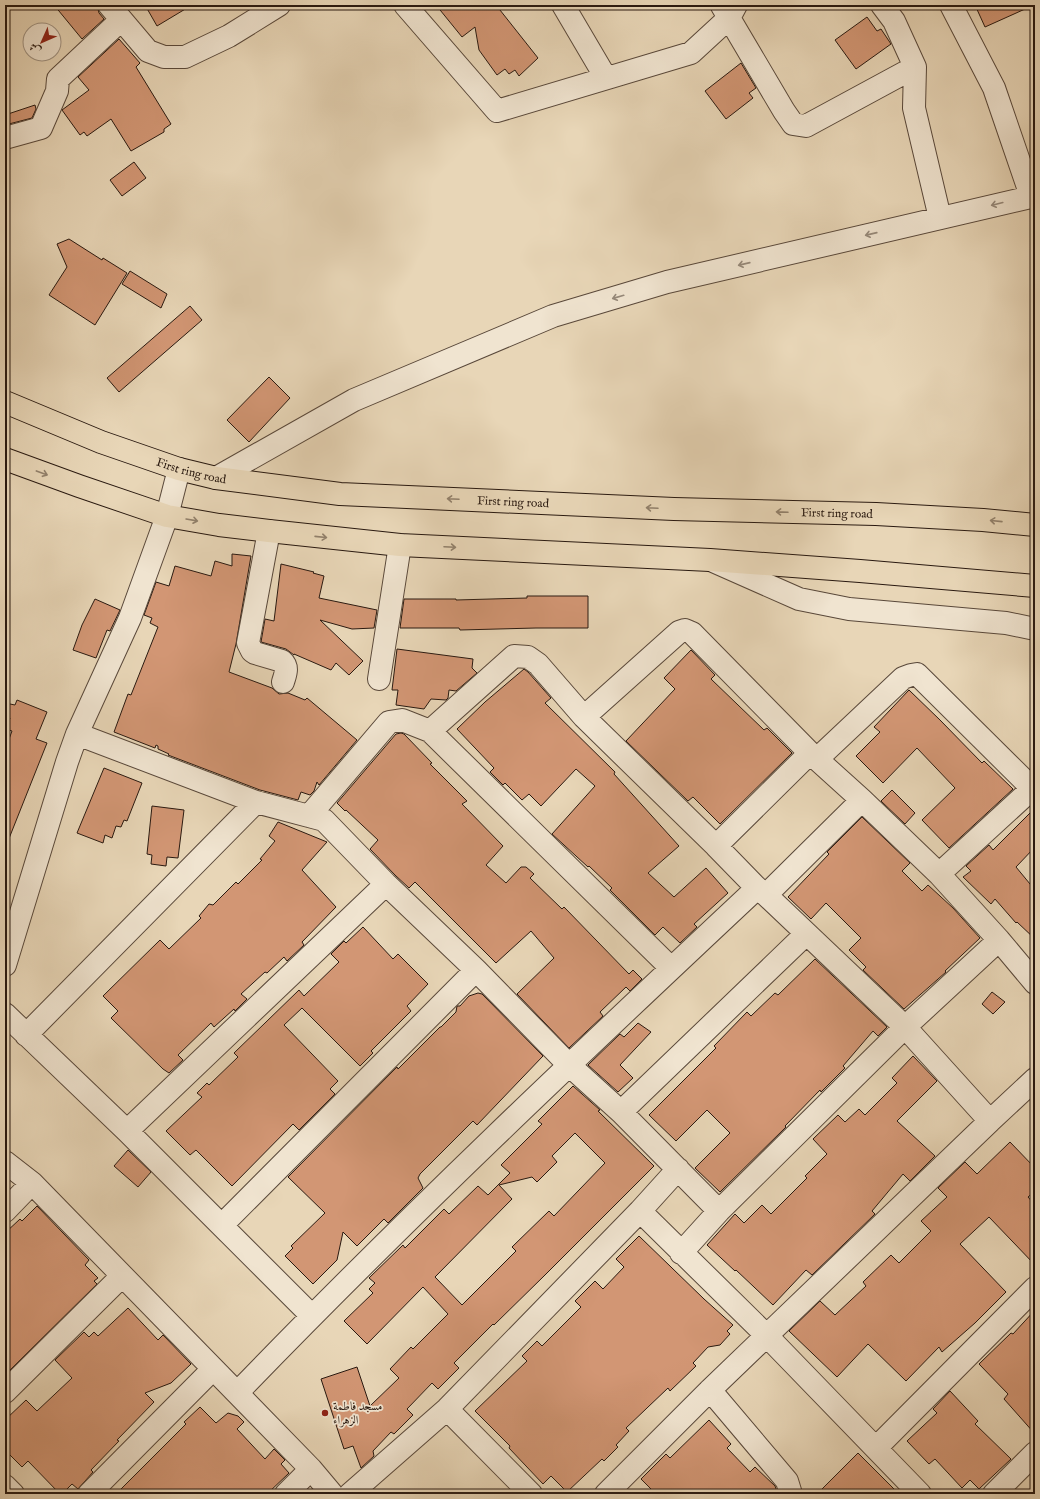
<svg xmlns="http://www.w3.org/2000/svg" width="1040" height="1499" font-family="'IM FELL English',Amiri,serif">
<rect width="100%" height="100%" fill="#e8d6b7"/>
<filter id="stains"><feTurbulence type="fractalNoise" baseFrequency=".005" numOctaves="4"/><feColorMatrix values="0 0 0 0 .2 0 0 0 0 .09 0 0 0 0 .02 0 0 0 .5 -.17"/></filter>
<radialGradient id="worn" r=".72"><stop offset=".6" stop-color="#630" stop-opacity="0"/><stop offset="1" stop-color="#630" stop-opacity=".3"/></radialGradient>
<path fill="#d29674" stroke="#291910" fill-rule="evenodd" d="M 54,5 L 97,5 L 99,13 L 104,19 L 82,39 Z
M 145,5 L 192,5 L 157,26 Z
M 436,5 L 496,5 L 538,58 L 519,76 L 515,70 L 509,74 L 505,69 L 497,75 L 479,50 L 475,27 L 462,37 Z
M 975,5 L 1034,5 L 985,27 Z
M 867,17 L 877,31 L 881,29 L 891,44 L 856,69 L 835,40 Z
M 119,39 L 140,63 L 136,67 L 171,124 L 164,129 L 164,132 L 131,151 L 111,119 L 87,136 L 84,132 L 80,135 L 62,110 L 89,90 L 78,77 Z
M 741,63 L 756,88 L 749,93 L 753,98 L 726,119 L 705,91 Z
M 35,105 L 36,109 L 32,118 L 5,125 L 5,115 Z
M 134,162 L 146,178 L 122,196 L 110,180 Z
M 69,239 L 102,260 L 103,258 L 127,273 L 95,325 L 49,295 L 67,267 L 57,244 Z
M 130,271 L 167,294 L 161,308 L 122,284 Z
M 190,306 L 202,320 L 119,392 L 107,378 Z
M 269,377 L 290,398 L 249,442 L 227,420 Z
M 232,554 L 251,556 L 236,644 L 229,672 L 272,688 L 279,694 L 288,693 L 305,700 L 307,698 L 357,740 L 319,785 L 317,782 L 314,791 L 310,795 L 301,792 L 298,800 L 260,790 L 168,755 L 169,754 L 158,749 L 158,746 L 156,745 L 155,748 L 114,732 L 128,694 L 131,695 L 158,627 L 150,623 L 152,618 L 144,615 L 156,582 L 169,586 L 175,566 L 211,576 L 215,561 L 232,566 Z
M 281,564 L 314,572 L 313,573 L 324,576 L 319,598 L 377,610 L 374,628 L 352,629 L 320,620 L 363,661 L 349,675 L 336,663 L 331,670 L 294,654 L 294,655 L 286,649 L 261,642 L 265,619 L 274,621 Z
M 527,596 L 588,596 L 588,628 L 536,628 L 460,630 L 459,628 L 400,628 L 404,599 L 456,599 L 456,600 L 527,598 Z
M 95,599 L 120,610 L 110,631 L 107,630 L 96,658 L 73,650 L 82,625 Z
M 397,649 L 473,659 L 472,668 L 477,673 L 456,691 L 449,690 L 448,698 L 446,700 L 431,699 L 424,709 L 396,705 L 398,690 L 392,690 Z
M 691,650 L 715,675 L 711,679 L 764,730 L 767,728 L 792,753 L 720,824 L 693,797 L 688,801 L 626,741 L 675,689 L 664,678 Z
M 524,669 L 528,672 L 551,698 L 545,703 L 615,772 L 614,774 L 679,846 L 648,873 L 674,897 L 706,868 L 728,893 L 694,924 L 697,927 L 680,943 L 663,927 L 655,935 L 610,890 L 612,888 L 589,866 L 588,867 L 552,834 L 595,786 L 576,769 L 541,806 L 529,794 L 522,800 L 505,783 L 503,785 L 490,772 L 494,768 L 457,729 L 485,702 Z
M 909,690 L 940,720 L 982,763 L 984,761 L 1013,789 L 949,848 L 922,820 L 955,788 L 917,748 L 883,783 L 856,756 L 880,732 L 874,727 Z
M 17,700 L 47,712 L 36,739 L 47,743 L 6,846 L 5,750 L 12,731 L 6,729 L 10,718 L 5,717 L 5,703 L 15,705 Z
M 401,733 L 404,734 L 432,763 L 430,764 L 467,801 L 462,804 L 503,846 L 486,865 L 506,883 L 521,867 L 526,867 L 534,874 L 530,878 L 562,909 L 564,907 L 629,974 L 633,970 L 642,979 L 630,991 L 626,987 L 600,1012 L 603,1016 L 569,1048 L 517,994 L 554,958 L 531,931 L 496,963 L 415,882 L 409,888 L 395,875 L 370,849 L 378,840 L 346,810 L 345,811 L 337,803 L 396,734 Z
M 104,768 L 142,783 L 127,821 L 124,820 L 121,827 L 116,826 L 112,838 L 105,835 L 103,843 L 77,833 Z
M 892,790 L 915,813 L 905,824 L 881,801 Z
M 152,806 L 184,810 L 178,858 L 167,857 L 166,866 L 151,864 L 152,855 L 147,854 Z
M 1035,808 L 1035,847 L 1016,867 L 1035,890 L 1035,939 L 1017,922 L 1016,923 L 995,899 L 991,904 L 963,877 L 971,871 L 966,866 L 989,845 L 993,850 Z
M 862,817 L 910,863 L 902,871 L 922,891 L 928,885 L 953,908 L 980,938 L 945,971 L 946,972 L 904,1009 L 863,970 L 866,967 L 849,950 L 861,938 L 826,903 L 811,919 L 788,897 L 829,854 L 827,852 Z
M 278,822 L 327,842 L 302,870 L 336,907 L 302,942 L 304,945 L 287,961 L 284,957 L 267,973 L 265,972 L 241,994 L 247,999 L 235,1011 L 234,1009 L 214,1027 L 211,1023 L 178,1055 L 183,1060 L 169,1073 L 163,1069 L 111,1018 L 118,1011 L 103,996 L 160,940 L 169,949 L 201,918 L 199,916 L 209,904 L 213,905 L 236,882 L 238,884 L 262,860 L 260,859 L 275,841 L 269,836 Z
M 363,927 L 393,959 L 398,954 L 428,984 L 407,1006 L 411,1011 L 371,1051 L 373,1053 L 360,1066 L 302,1008 L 284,1025 L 338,1081 L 330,1089 L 335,1094 L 299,1130 L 293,1124 L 232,1186 L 196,1150 L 190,1155 L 166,1131 L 202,1097 L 197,1093 L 207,1083 L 209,1085 L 238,1057 L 234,1053 L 265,1023 L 299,990 L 304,996 L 339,962 L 331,954 L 344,941 L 346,943 Z
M 815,959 L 887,1027 L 878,1036 L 873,1031 L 843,1066 L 845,1068 L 821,1092 L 820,1090 L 785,1126 L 786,1127 L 720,1192 L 695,1168 L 730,1133 L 707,1110 L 676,1141 L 649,1115 L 716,1048 L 714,1046 L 747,1012 L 751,1016 L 775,993 L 778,995 Z
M 992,992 L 1005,1002 L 993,1014 L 982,1004 Z
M 478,993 L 482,994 L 543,1056 L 477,1125 L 473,1121 L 420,1174 L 418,1178 L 423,1188 L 388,1223 L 384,1219 L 357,1246 L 343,1232 L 337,1260 L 313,1284 L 285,1256 L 293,1248 L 291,1246 L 325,1213 L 288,1177 L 397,1067 L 398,1069 L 440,1027 L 441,1027 L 456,1012 L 457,1006 L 460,1006 L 469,996 Z
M 638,1023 L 651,1032 L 620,1065 L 633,1078 L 618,1092 L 588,1065 L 620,1034 L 624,1037 Z
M 913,1056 L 937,1081 L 897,1121 L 935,1156 L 910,1181 L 903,1174 L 872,1211 L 875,1214 L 812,1275 L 806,1270 L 773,1305 L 736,1270 L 735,1271 L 707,1245 L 735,1214 L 744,1223 L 762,1205 L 771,1214 L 807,1178 L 805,1176 L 827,1154 L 813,1139 L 838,1115 L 845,1122 L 859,1109 L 865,1115 L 897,1083 L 892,1078 Z
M 573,1086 L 600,1110 L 598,1111 L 654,1166 L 545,1275 L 494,1325 L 493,1324 L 454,1363 L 459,1368 L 438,1389 L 432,1383 L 407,1409 L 413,1415 L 394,1434 L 391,1432 L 373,1451 L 374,1456 L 361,1468 L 353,1446 L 344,1449 L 321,1379 L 357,1367 L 370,1406 L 399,1378 L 390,1369 L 411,1347 L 413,1349 L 448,1314 L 423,1287 L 367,1344 L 344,1321 L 373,1293 L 369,1289 L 375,1283 L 369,1278 L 403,1245 L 405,1248 L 444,1209 L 449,1214 L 478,1186 L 488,1195 L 510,1173 L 501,1165 L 542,1124 L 538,1121 ZM 575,1133 L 605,1163 L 554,1216 L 549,1211 L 512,1247 L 516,1251 L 462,1305 L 435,1277 L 512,1199 L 499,1185 L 532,1177 L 537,1182 L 557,1162 L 552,1156 Z
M 1010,1142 L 1035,1168 L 1035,1191 L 1028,1197 L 1035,1205 L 1035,1265 L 989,1217 L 960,1244 L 1006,1292 L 975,1323 L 942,1352 L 939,1347 L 906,1381 L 868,1344 L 837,1377 L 789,1331 L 820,1301 L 835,1315 L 866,1286 L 863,1282 L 891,1255 L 899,1263 L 931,1231 L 921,1221 L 947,1197 L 938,1188 L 965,1162 L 977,1174 Z
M 128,1150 L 151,1172 L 138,1187 L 114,1166 Z
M 37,1206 L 89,1260 L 85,1265 L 98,1278 L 94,1281 L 97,1284 L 10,1370 L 5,1365 L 5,1233 L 20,1219 L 22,1221 Z
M 639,1236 L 704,1299 L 733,1325 L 727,1331 L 730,1334 L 720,1345 L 708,1347 L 693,1363 L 696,1366 L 670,1391 L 668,1388 L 626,1428 L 629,1431 L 616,1445 L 618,1447 L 604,1461 L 602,1459 L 567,1492 L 551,1476 L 543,1484 L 509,1448 L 510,1446 L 475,1411 L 527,1361 L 522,1356 L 537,1341 L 542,1346 L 581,1307 L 575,1301 L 595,1281 L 603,1289 L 624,1267 L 616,1259 Z
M 128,1308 L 158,1340 L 163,1335 L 191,1364 L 171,1383 L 145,1393 L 154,1402 L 117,1440 L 119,1441 L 91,1470 L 93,1472 L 78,1489 L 72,1484 L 62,1494 L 60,1494 L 28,1461 L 22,1467 L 5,1450 L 5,1420 L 26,1400 L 37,1411 L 72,1378 L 55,1360 L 84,1332 L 89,1337 L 94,1332 L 98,1336 Z
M 1035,1310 L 1035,1434 L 1004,1399 L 1008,1394 L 979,1364 L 1011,1333 L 1013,1334 Z
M 950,1391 L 978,1421 L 975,1424 L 1011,1459 L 979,1489 L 970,1480 L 962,1488 L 935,1459 L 929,1464 L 907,1441 L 937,1413 L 933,1409 Z
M 200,1407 L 216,1423 L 228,1413 L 238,1416 L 244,1422 L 237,1429 L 265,1459 L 274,1449 L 285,1460 L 281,1464 L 289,1473 L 267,1494 L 116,1494 L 186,1424 L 184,1422 Z
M 709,1420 L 731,1444 L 727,1448 L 750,1472 L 755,1467 L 775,1486 L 778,1494 L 656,1494 L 641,1479 L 666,1454 L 670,1458 Z
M 858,1453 L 899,1494 L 817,1494 Z"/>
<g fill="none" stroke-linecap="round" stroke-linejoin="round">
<g stroke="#59483a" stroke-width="24">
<path id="minor" d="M 109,5 L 148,51 L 164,57 L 185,57 L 229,36 L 279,5
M 405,5 L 497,111 L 691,53 L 729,18 L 736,5
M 563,5 L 606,78
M 882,5 L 894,21 L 915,67 L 914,108 L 940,218
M 951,5 L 994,88 L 1031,196
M 722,6 L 784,111 L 793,124 L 806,126 L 915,67
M 5,138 L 41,128 L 57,91 L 58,79 L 121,20
M 216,478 L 354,400 L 553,316 L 667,282 L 1035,196
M 269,531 L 248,643 L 252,651 L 255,653 L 282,661 C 289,667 285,675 283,682
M 713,561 L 799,599 L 849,609 L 1006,623 L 1035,629
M 379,679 L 400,545
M 584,717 L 679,632 L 685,630 L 692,633 L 810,753 L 862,800 L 939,874 L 999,940 L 1035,983
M 430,731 L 671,968
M 77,734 L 256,802 L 324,820 L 386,884 L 476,970 L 568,1064 L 621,1112 L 719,1211
M 817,759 L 903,678 L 911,675 L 917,674 L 1035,791
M 309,816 L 389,722 L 402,720 L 430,731 L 514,656 L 528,657 L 538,664 L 584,717 L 716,846 L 757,888 L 766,895 L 905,1027 L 990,1121 L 1035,1079
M 716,846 L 810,753
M 939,874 L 1035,786
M 766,895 L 862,800
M 5,965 L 67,762 L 77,734 L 130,618 L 167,516 L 179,469
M 5,1014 L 127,1131 L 312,1316
M 26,1035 L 256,802
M 621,1112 L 806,934
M 127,1131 L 386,884
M 5,1162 L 32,1183 L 237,1393 L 311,1469 L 332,1494
M 5,1211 L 32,1183
M 640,1211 L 767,1336 L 920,1494
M 222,1225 L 476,970
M 681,1253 L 719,1211 L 905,1027 L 999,940
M 710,1390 L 787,1481 L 791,1494
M 5,1392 L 122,1276
M 237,1393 C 405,1219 581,1053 757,888
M 447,1409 L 531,1494
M 876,1448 L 1035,1288
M 5,1486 L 13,1494
M 89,1494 L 213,1369
M 286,1494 L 311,1469
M 350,1494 L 447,1409 L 640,1211 L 678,1169
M 606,1494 L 710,1390 L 990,1121
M 994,1494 L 1035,1453"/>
</g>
<g stroke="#291910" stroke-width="24">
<g id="major">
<path id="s1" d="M 5,402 L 101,442 L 179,469 L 216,478 L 340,494 L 674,509 L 876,514 L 983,520 L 1035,525"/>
<path d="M 5,459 L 79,486 L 167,516 L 219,525 L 269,531 L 400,545 L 710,560 L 860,571 L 1035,586"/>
</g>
</g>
<use href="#minor" stroke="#f0e4d0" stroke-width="22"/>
<use href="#major" stroke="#e8d6b7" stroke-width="22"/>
</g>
<defs><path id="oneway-shaft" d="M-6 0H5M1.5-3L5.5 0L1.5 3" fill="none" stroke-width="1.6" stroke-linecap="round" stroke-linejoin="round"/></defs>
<g stroke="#96897a">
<use href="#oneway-shaft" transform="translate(997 204) rotate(166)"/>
<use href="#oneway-shaft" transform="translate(871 234) rotate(167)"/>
<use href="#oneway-shaft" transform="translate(744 264) rotate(167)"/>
<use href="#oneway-shaft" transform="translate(618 297) rotate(164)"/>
</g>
<g stroke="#92816c">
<use href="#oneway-shaft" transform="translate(42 473) rotate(20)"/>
<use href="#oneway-shaft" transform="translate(453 499) rotate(-177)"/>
<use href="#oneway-shaft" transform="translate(652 508) rotate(-177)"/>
<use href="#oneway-shaft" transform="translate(782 512) rotate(-178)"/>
<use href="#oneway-shaft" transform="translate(192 520) rotate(10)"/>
<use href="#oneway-shaft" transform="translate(996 521) rotate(-174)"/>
<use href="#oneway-shaft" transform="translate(321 537) rotate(6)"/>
<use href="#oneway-shaft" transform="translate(450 547) rotate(3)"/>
</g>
<circle fill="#8f2418" stroke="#f0e4d0" stroke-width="1.5" cx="325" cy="1413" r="4"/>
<g text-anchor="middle" stroke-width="3.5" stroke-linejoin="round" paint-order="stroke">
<g font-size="12" fill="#291910" stroke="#f0e4d0">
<text dy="4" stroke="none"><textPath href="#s1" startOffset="199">First ring road</textPath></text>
<text dy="4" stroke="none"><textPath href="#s1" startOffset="523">First ring road</textPath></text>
<text dy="4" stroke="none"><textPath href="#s1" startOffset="847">First ring road</textPath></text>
</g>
<g font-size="12" fill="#291910" stroke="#f0e4d0" text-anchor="start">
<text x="333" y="1410">مسجد فاطمة<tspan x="333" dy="14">الزهراء</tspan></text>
</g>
</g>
<rect width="1040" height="1499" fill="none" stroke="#e8d6b7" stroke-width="20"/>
<rect x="6" y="6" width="1028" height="1487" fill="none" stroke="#291910" stroke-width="2"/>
<rect x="10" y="10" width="1020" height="1479" fill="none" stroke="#291910"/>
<g transform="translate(42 42) rotate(225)"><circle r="19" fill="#f0e4d0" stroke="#a09383"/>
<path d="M0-3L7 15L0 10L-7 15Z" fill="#8f2418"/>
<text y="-6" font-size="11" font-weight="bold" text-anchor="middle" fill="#291910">ش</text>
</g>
<rect width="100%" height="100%" filter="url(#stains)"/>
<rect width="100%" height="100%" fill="url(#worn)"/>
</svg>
